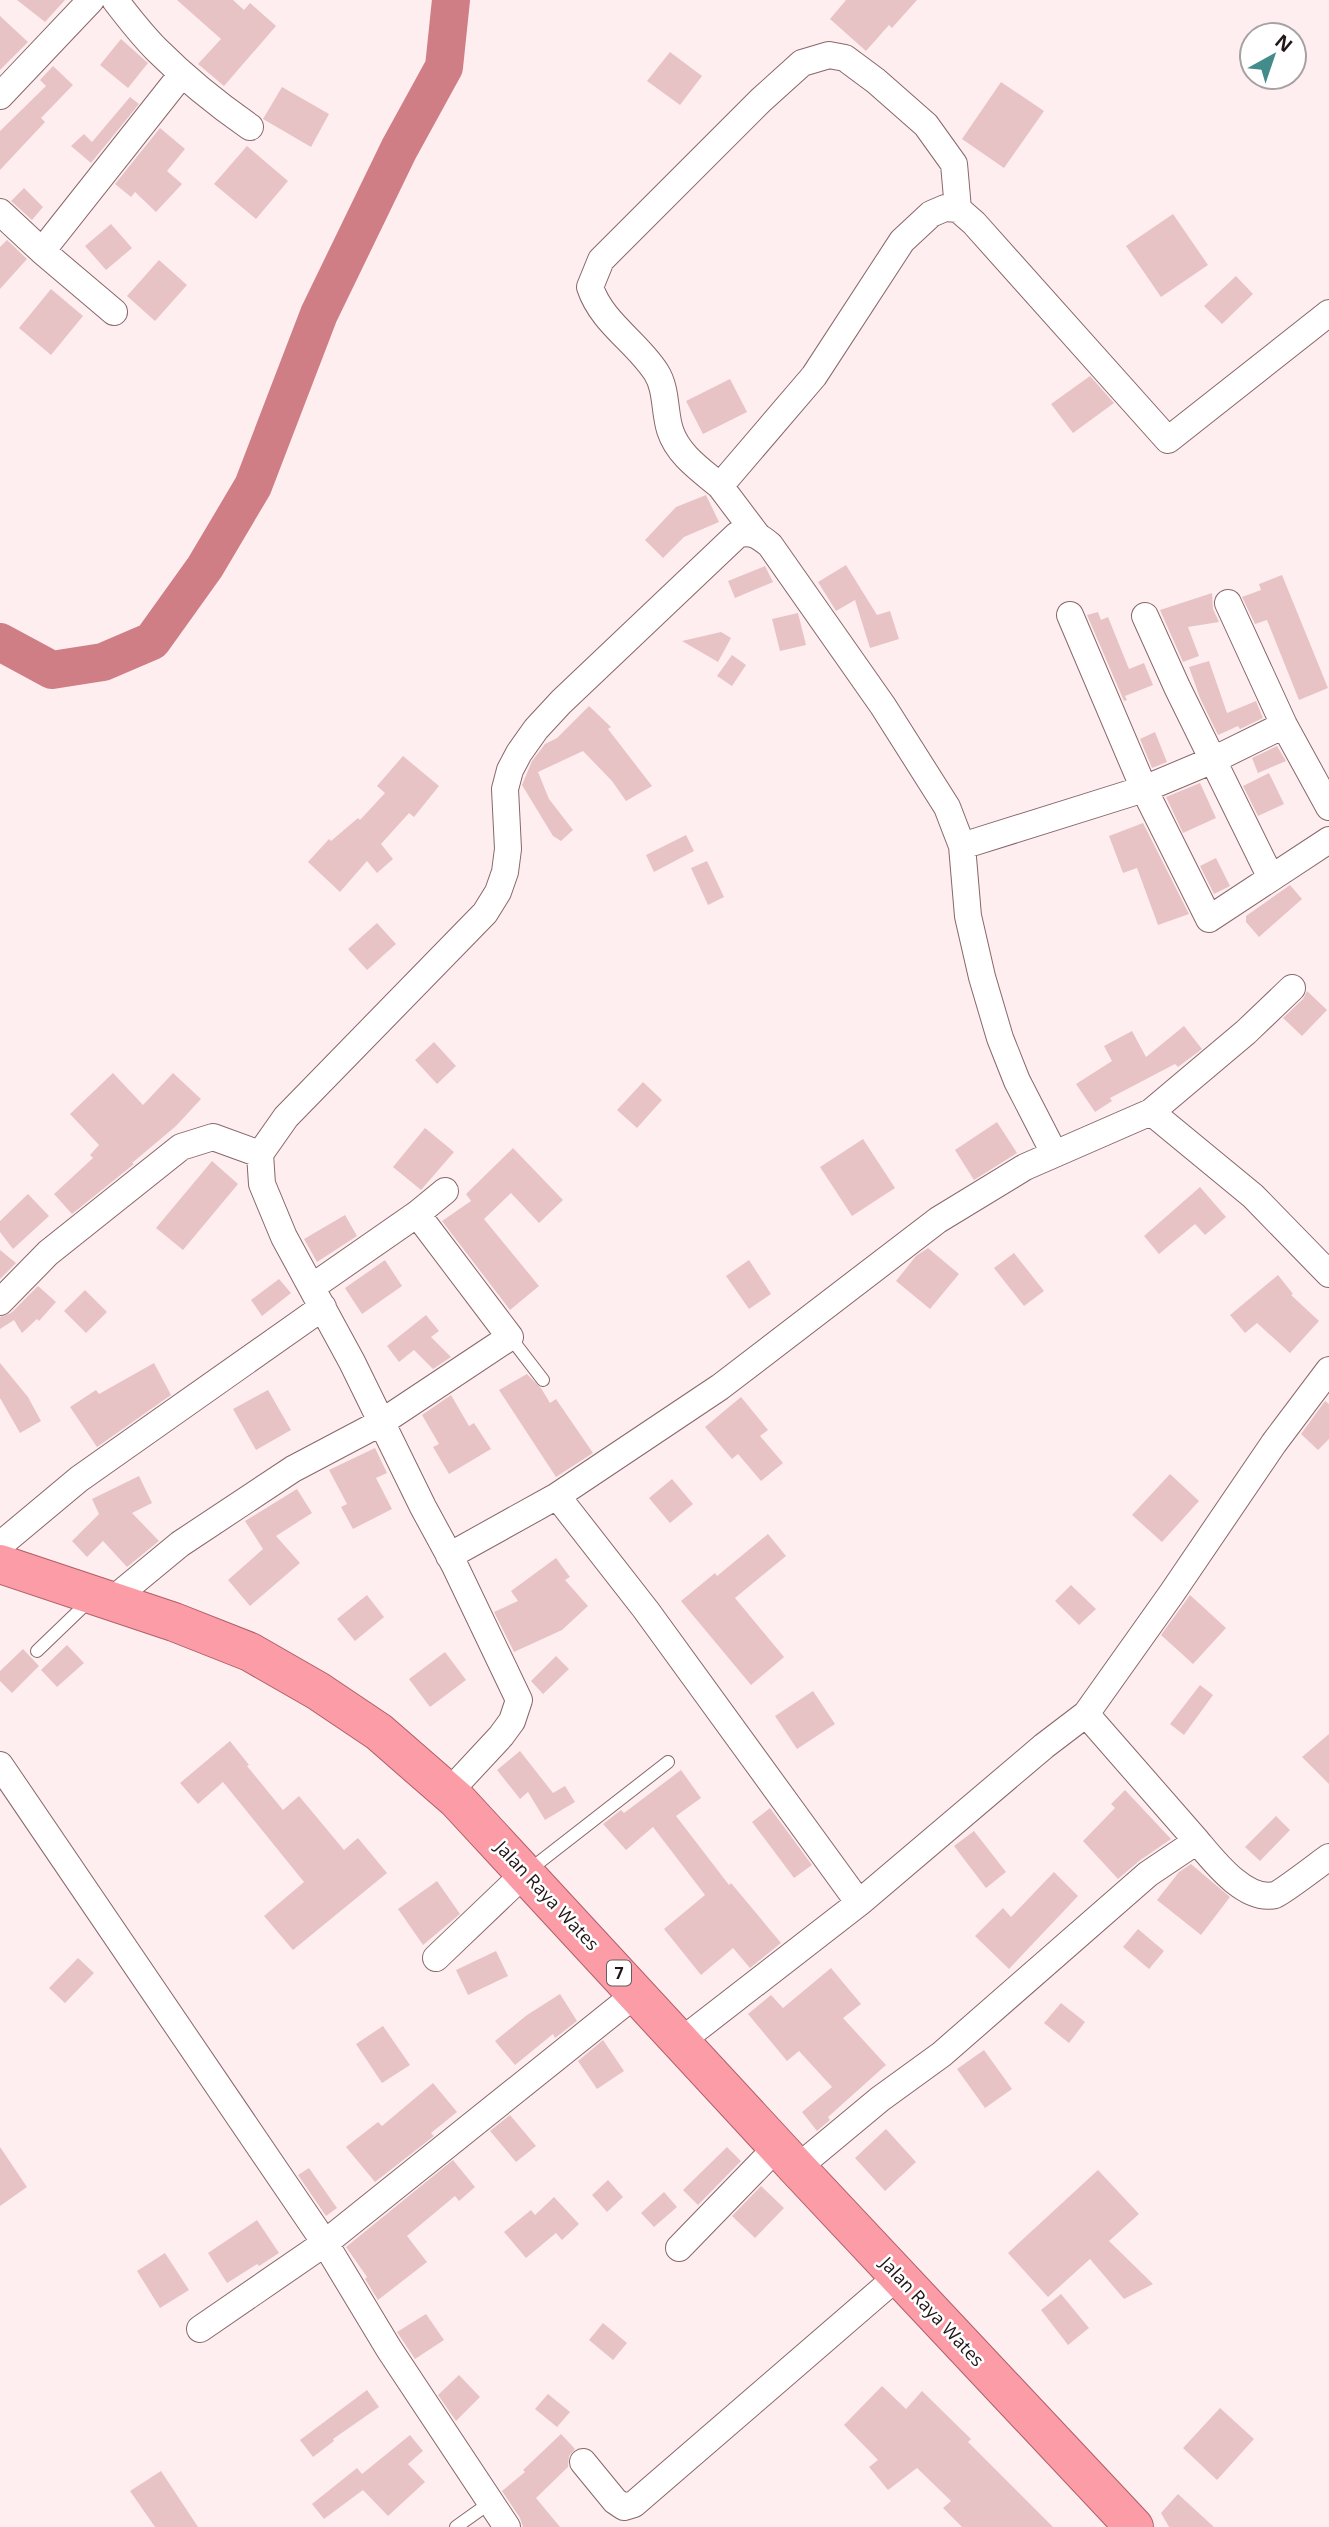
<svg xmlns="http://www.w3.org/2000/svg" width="1329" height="2527" font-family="'Open Sans',sans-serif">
<rect width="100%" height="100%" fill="#feeeef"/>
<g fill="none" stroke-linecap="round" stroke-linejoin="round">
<path stroke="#d07e85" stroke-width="38" d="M 0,642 L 52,670 L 103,662 L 152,641 L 205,567 L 253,486 L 319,314 L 399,149 L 444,67 L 451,0"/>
</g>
<path fill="#e8c3c5" d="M 17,0 L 65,0 L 45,22 Z
M 177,0 L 233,0 L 244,10 L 250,3 L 276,26 L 224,86 L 198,64 L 221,39 Z
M 846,0 L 917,0 L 892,28 L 889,25 L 866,51 L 830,19 Z
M 0,16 L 28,42 L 0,70 Z
M 121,39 L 148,63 L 128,88 L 100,65 Z
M 670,52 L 702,76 L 680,105 L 647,81 Z
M 53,66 L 73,85 L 41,118 L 45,122 L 0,170 L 0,131 L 46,86 L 40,80 Z
M 1001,82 L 1044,111 L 1004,168 L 962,139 Z
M 282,87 L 329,114 L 311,147 L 263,119 Z
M 130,97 L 139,104 L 91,163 L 71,146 L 84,134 L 92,142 Z
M 160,128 L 185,149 L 167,171 L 182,184 L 156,212 L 135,192 L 131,197 L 115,184 Z
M 247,146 L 288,181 L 256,219 L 214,184 Z
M 24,188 L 43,207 L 32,220 L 11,201 Z
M 1173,214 L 1208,265 L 1161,297 L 1126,246 Z
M 111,224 L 132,248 L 106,270 L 85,246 Z
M 7,240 L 27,259 L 0,289 L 0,247 Z
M 159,260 L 187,285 L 155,321 L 127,296 Z
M 1236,276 L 1253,294 L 1222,324 L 1204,306 Z
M 51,289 L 83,316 L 51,355 L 19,328 Z
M 1090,376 L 1114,403 L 1073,433 L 1051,404 Z
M 730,379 L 747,412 L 703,434 L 686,401 Z
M 706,495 L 719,522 L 684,537 L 663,558 L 645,540 L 676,507 Z
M 846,565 L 877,615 L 890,611 L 899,639 L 870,648 L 855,600 L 836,611 L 818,582 Z
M 765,566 L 773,582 L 735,598 L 728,581 Z
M 1282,575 L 1328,688 L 1299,700 L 1267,620 L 1255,624 L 1242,597 L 1261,590 L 1259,584 Z
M 1212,593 L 1213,609 L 1219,622 L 1188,627 L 1199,656 L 1183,662 L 1160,610 Z
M 1098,612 L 1101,620 L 1108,617 L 1129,669 L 1144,663 L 1153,685 L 1125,696 L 1127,700 L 1124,701 L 1087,615 Z
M 798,613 L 806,645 L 780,651 L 772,619 Z
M 721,632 L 731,638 L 718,662 L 682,641 Z
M 732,655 L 746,665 L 732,686 L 717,676 Z
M 1209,661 L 1227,713 L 1256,701 L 1263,718 L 1240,729 L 1238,726 L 1218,735 L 1200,698 L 1189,667 Z
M 589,706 L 611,727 L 608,729 L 652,786 L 626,801 L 612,781 L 583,751 L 538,772 L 549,799 L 573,830 L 561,841 L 553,836 L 522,785 L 532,761 L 545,744 L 557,738 Z
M 1155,732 L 1167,762 L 1152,768 L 1140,739 Z
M 1277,746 L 1286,761 L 1258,773 L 1252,758 Z
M 403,756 L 439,786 L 414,817 L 409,813 L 381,844 L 393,859 L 377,873 L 367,861 L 340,892 L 308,862 L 329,839 L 331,841 L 358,818 L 360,820 L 385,793 L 377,786 Z
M 1269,773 L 1284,804 L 1258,816 L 1243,786 Z
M 1200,783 L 1216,818 L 1183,833 L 1166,797 Z
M 1143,823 L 1189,914 L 1158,925 L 1137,868 L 1123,873 L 1109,836 Z
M 686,835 L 694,851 L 654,872 L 646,855 Z
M 1216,858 L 1230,886 L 1214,894 L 1200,866 Z
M 707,861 L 724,897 L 708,905 L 691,868 Z
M 1290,885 L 1302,899 L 1259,937 L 1246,922 L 1246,916 Z
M 377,923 L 396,944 L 367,970 L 348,949 Z
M 1307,991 L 1327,1010 L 1302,1036 L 1283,1018 L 1303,999 Z
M 1184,1026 L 1202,1049 L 1178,1067 L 1175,1064 L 1110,1098 L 1112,1101 L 1095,1112 L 1076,1084 L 1112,1061 L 1104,1046 L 1132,1031 L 1146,1057 Z
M 434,1042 L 456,1066 L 437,1084 L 415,1060 Z
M 113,1073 L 143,1105 L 173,1073 L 201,1099 L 176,1126 L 132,1163 L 134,1164 L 72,1214 L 54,1194 L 93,1158 L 90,1155 L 99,1145 L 70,1114 Z
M 643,1082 L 662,1100 L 637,1128 L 617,1110 Z
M 997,1122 L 1017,1153 L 974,1180 L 955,1150 Z
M 425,1128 L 454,1152 L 421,1190 L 393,1167 Z
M 863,1139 L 895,1188 L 852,1216 L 820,1167 Z
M 513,1148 L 563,1200 L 539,1223 L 511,1193 L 484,1219 L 539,1286 L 510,1310 L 442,1221 L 471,1201 L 466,1194 Z
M 212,1161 L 238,1184 L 183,1250 L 156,1228 Z
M 1200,1187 L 1226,1217 L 1205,1235 L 1195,1224 L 1159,1254 L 1144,1236 Z
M 28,1194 L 49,1216 L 13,1249 L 0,1232 L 0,1221 Z
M 345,1215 L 357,1236 L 317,1262 L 304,1239 Z
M 928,1248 L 959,1274 L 930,1309 L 896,1281 L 916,1256 Z
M 0,1250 L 16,1263 L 0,1279 Z
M 1014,1253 L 1044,1291 L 1024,1306 L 994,1268 Z
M 385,1260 L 402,1286 L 362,1314 L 345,1288 Z
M 749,1260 L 771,1294 L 749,1309 L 726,1276 Z
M 1278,1275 L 1293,1294 L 1291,1295 L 1319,1321 L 1290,1353 L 1257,1323 L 1245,1333 L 1230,1315 Z
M 279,1279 L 291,1293 L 262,1316 L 251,1300 Z
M 38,1286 L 56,1302 L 39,1321 L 37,1319 L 22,1333 L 14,1320 L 0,1329 L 0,1317 L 11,1313 Z
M 85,1290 L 107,1312 L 86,1333 L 64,1311 Z
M 426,1315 L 439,1331 L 431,1337 L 451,1357 L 433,1369 L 414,1350 L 399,1362 L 387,1346 Z
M 0,1363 L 28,1397 L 41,1421 L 20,1433 L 0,1398 Z
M 154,1363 L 171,1395 L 97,1447 L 70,1407 L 96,1390 L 99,1394 Z
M 527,1374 L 541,1388 L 550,1403 L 556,1399 L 593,1453 L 556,1477 L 499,1390 Z
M 268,1390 L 291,1430 L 256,1450 L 233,1409 Z
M 451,1395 L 469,1426 L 474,1423 L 491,1449 L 449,1474 L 433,1447 L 439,1444 L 422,1415 Z
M 741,1397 L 768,1430 L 760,1436 L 783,1463 L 761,1481 L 738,1454 L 732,1459 L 705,1427 Z
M 1325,1401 L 1329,1404 L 1329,1439 L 1318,1450 L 1301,1434 Z
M 375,1448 L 387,1473 L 376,1478 L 392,1509 L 353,1529 L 341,1507 L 347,1504 L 329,1470 Z
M 1170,1474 L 1199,1501 L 1162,1542 L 1132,1515 Z
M 139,1476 L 152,1503 L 132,1513 L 159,1541 L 127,1567 L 103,1541 L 87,1557 L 72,1541 L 99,1514 L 92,1499 Z
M 672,1479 L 693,1504 L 670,1523 L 649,1498 Z
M 297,1489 L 312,1513 L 276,1536 L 300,1563 L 250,1606 L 228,1580 L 263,1549 L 245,1521 Z
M 768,1534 L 786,1556 L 735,1598 L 784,1657 L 751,1685 L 681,1601 L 715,1573 L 717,1576 Z
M 556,1558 L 570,1577 L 565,1580 L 588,1606 L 562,1630 L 514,1652 L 494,1612 L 518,1601 L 511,1591 Z
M 1071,1585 L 1096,1609 L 1079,1625 L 1055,1601 Z
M 367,1595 L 384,1617 L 355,1641 L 337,1619 Z
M 1190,1595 L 1226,1628 L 1193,1664 L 1161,1635 Z
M 67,1645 L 84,1663 L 57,1687 L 41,1670 Z
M 23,1649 L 39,1666 L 12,1693 L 0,1681 L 0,1671 Z
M 445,1652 L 466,1680 L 430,1707 L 409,1679 Z
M 556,1656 L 569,1669 L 543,1694 L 531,1681 Z
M 1200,1685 L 1213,1695 L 1184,1735 L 1170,1724 Z
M 813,1691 L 835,1724 L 797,1749 L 775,1716 Z
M 1329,1734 L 1329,1784 L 1302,1757 Z
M 230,1741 L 249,1765 L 247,1766 L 283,1810 L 299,1796 L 344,1850 L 358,1838 L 387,1873 L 293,1950 L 264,1916 L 304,1882 L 223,1782 L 198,1804 L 180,1783 Z
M 520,1751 L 553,1793 L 565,1786 L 575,1802 L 545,1820 L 528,1792 L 520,1799 L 497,1770 Z
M 681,1770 L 701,1798 L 676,1816 L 729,1885 L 731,1883 L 781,1943 L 750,1968 L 733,1948 L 701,1975 L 664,1929 L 705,1895 L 653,1827 L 626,1850 L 603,1824 L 621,1810 L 624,1813 Z
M 1125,1790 L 1171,1839 L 1139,1861 L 1118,1879 L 1083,1841 L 1115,1808 L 1111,1804 Z
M 770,1808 L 812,1865 L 794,1878 L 752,1822 Z
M 1276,1816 L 1290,1830 L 1260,1861 L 1245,1847 Z
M 974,1831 L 1006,1872 L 986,1888 L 954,1846 Z
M 1191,1864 L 1230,1897 L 1201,1935 L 1157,1900 L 1179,1872 Z
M 1054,1872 L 1078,1896 L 1009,1969 L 975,1936 L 1003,1908 L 1011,1917 Z
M 437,1881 L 460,1914 L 423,1945 L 398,1909 Z
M 1138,1929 L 1164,1951 L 1149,1969 L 1123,1947 Z
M 496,1951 L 508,1976 L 468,1995 L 456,1970 Z
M 78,1958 L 94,1973 L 65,2003 L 49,1988 Z
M 831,1968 L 861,2004 L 843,2018 L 886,2065 L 828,2117 L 830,2120 L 817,2131 L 802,2112 L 832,2087 L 799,2051 L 787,2061 L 748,2014 L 771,1995 L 783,2008 Z
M 560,1994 L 577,2021 L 555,2038 L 553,2034 L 515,2065 L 495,2041 L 527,2015 Z
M 1061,2003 L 1085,2022 L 1069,2043 L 1044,2023 Z
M 383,2026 L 410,2065 L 382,2083 L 356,2044 Z
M 603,2040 L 624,2071 L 597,2089 L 578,2061 Z
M 984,2050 L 1012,2089 L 985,2108 L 957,2069 Z
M 433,2083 L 457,2112 L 431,2133 L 434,2136 L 375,2182 L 346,2147 L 378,2122 L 382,2126 Z
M 510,2115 L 536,2146 L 516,2162 L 490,2131 Z
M 886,2129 L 916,2162 L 885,2191 L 855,2158 Z
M 0,2147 L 27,2187 L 0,2206 Z
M 727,2147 L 741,2161 L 698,2205 L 683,2190 Z
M 453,2160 L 475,2187 L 459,2201 L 455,2196 L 407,2236 L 427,2262 L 378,2300 L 365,2279 L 367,2277 L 346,2247 Z
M 309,2168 L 337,2208 L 326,2216 L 298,2175 Z
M 1098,2170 L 1139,2214 L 1109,2241 L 1153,2284 L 1124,2299 L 1090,2259 L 1048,2297 L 1008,2253 Z
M 608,2180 L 623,2197 L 607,2212 L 592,2195 Z
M 761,2186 L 784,2208 L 755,2238 L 732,2216 Z
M 664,2192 L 677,2207 L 654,2227 L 641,2213 Z
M 554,2197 L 579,2224 L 562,2240 L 556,2233 L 526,2258 L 504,2232 L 531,2210 L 535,2215 Z
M 257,2220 L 279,2253 L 259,2266 L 257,2264 L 227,2283 L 208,2253 Z
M 165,2253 L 189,2290 L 160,2308 L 137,2271 Z
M 1061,2294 L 1089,2328 L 1068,2345 L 1041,2310 Z
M 426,2314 L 444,2340 L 415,2359 L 397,2332 Z
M 603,2323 L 627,2343 L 613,2360 L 589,2340 Z
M 459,2375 L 480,2397 L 456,2421 L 438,2395 Z
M 882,2386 L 906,2409 L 922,2391 L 971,2439 L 968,2442 L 1053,2527 L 962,2527 L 943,2508 L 951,2501 L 917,2468 L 888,2490 L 869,2467 L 878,2460 L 844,2425 Z
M 367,2390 L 379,2407 L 333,2439 L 334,2441 L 313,2457 L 300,2440 Z
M 548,2394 L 570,2412 L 557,2427 L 535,2409 Z
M 1220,2408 L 1254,2439 L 1217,2480 L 1183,2448 Z
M 561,2434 L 575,2449 L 569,2456 L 568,2467 L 536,2498 L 560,2527 L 523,2527 L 520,2518 L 502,2491 L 525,2472 L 523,2470 Z
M 410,2435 L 423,2451 L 408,2464 L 425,2482 L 388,2516 L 363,2490 L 324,2519 L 312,2504 L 357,2468 L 362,2474 Z
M 161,2471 L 198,2527 L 155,2527 L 130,2491 Z
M 1178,2494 L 1214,2527 L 1169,2527 L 1161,2513 Z"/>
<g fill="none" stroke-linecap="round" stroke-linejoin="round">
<g stroke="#89676a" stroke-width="14">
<path id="service" d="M 510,1337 L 543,1380
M 37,1651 L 89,1601
M 528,1871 L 668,1762
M 456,2527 L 491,2502"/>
</g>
<g stroke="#89676a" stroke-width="28">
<path id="minor" d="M 115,0 C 128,17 142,35 157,50 C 186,79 217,104 250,127
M 0,96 L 91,0
M 0,212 L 42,251 L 182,74
M 42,251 L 114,312
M 720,486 C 701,470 678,455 670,430 C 664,411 667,389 656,372 C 636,341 602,323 590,287 L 601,260 L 761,100 L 802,63 L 829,55 L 845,58 L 876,81 L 926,125 L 954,164 L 958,209
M 757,535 L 720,486 L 814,376 L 902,241 L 931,214 L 945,208 L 958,209 L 974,223 L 1168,440 L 1329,313
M 1228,603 L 1284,725 L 1329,807
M 1070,615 L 1144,789 L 1209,919 L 1329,840
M 1145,616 L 1177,687 L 1271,878
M 962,846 L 1144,789 L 1213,760 L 1284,725
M 1151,1112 L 1253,1196 L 1329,1274
M 312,1287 L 417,1214 L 445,1191
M 0,1302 L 48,1253 L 181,1147 L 213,1137 L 260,1154
M 557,1496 L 646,1610 L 859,1903
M 0,1545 L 79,1479 L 323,1307
M 449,1556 L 557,1496 L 720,1387 L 938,1220 L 1025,1167 L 1151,1112 L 1246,1032 L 1292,988
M 111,1601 L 180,1544 L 293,1469 L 382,1422 L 510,1337 L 417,1214
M 1086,1714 L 1197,1841
M 0,1765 L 325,2243 L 389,2349 L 507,2527
M 449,1792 L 501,1736 L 512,1721 L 519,1700 L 454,1564 L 423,1507 L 352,1362 L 284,1237 L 262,1184 L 260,1154 L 286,1117 L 485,913 L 498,892 L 505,872 L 508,849 L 505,789 L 510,770 L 519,753 L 536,729 L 561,702 L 737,535 C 751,530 759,536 770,545 L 883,706 L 947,807 L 962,846 L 968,916 L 982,977 L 1000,1038 L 1017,1081 L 1054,1153
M 436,1958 L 525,1873
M 681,2041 L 859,1903 L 1044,1746 L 1086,1714 L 1172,1593 L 1274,1443 L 1329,1370
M 797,2168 L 880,2099 L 942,2054 L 1148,1874 L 1197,1841 C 1213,1860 1245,1902 1275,1895 C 1283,1892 1319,1864 1329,1857
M 679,2248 L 777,2147
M 200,2329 L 325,2243 L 637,1993
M 583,2462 L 615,2501 L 624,2507 L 634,2504 L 898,2276"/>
</g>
<g stroke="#af5e66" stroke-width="40">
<path id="trunk" d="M 0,1564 L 174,1622 L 250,1652 L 318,1691 L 379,1732 L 457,1800 L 797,2168 L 1134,2527"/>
</g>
<use href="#service" stroke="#fff" stroke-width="12"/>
<use href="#minor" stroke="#fff" stroke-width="26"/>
<use href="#trunk" stroke="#fb9ca7" stroke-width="38"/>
</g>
<g text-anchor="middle" stroke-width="5" stroke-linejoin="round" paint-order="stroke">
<rect fill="#fff" stroke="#655c5d" stroke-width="2" x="607" y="1960.5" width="24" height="25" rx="5"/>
<g font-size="16" font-weight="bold" fill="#231617">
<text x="619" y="1979">7</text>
</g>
<g font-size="18" fill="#231617" stroke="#fff">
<text transform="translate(547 1896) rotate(47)" y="6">Jalan Raya Wates</text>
<text transform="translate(932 2312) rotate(47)" y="6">Jalan Raya Wates</text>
</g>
</g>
<g transform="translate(1273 56) rotate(40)"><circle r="33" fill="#ffffff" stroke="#a7a2a2" stroke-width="2"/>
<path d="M0-5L12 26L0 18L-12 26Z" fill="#448c8b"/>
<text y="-10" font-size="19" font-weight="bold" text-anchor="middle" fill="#231617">N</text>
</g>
</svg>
